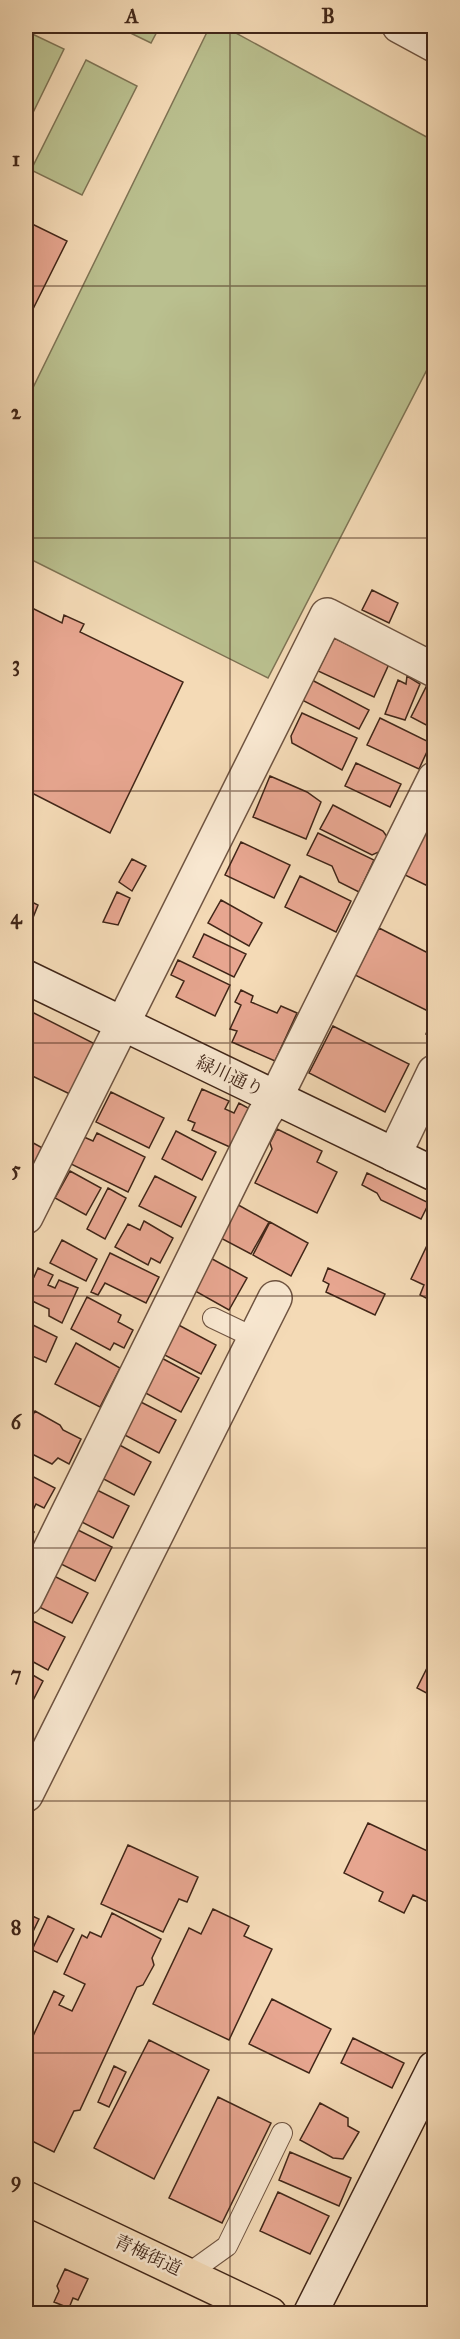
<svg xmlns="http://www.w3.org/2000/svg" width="460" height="2339" font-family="'IM FELL Great Primer','Noto Serif JP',serif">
<rect width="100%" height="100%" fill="#f4dab6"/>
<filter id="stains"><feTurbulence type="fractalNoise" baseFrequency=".00333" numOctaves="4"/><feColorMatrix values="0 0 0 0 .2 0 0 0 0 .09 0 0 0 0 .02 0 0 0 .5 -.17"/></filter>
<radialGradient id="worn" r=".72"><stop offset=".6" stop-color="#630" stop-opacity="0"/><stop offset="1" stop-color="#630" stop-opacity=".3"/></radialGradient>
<path fill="#bac08f" stroke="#7e7354" stroke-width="1.5" d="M 116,26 L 160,26 L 151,43 Z
M 210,26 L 223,26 L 434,141 L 434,356 L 268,678 L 26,557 L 26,402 Z
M 26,31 L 64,49 L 26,127 Z
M 86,60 L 137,86 L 82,195 L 31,170 Z"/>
<path fill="#e7a690" stroke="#412618" stroke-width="1.5" d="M 26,221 L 67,241 L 26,323 Z
M 372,590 L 398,603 L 389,623 L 362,610 Z
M 26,605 L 62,623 L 64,615 L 84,624 L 80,632 L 183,682 L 110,833 L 26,790 Z
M 334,638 L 389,664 L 374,697 L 318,671 Z
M 407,676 L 420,684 L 405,720 L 385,714 L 398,680 L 406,684 Z
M 310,679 L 369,710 L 359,729 L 300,699 Z
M 428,683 L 434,686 L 434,718 L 430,727 L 411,717 Z
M 302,713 L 357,738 L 342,770 L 292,743 L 291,736 Z
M 380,718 L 431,743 L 419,769 L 367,745 Z
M 356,763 L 401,784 L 390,807 L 345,786 Z
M 270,776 L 307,792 L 321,802 L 306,839 L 253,817 Z
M 333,805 L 383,831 L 388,838 L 381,851 L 372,855 L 320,829 Z
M 427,830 L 434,834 L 434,889 L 405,875 Z
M 318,833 L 374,860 L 359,892 L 339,882 L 332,866 L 307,855 Z
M 241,842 L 290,865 L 274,898 L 225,875 Z
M 132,859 L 146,866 L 132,891 L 119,882 Z
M 300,876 L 351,901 L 336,932 L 285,907 Z
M 117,892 L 130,898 L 118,925 L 103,922 Z
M 26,899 L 38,905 L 30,925 L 26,922 Z
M 221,900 L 262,923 L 249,946 L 208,923 Z
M 379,928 L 434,956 L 434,1014 L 355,975 Z
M 204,934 L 246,954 L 234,977 L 193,957 Z
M 178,960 L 230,985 L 215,1016 L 176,997 L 184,981 L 171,975 Z
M 241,990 L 253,996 L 251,1002 L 277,1013 L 281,1006 L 297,1013 L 275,1061 L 232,1042 L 237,1031 L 230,1029 L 241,1005 L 235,1002 Z
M 26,1009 L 101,1047 L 76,1097 L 26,1073 Z
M 431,1021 L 434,1022 L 433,1037 L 426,1034 Z
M 333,1026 L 409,1064 L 385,1112 L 309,1073 Z
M 202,1089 L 229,1101 L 225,1109 L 234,1113 L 239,1103 L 250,1109 L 232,1148 L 192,1130 L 195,1123 L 188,1120 Z
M 111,1092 L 164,1118 L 149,1148 L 96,1122 Z
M 277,1129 L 322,1151 L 317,1162 L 337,1172 L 317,1213 L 255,1183 L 272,1149 L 270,1143 Z
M 176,1131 L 216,1152 L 202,1180 L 162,1159 Z
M 97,1133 L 145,1157 L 128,1192 L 71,1164 L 84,1137 L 93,1141 Z
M 26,1139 L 48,1151 L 26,1194 Z
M 70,1171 L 101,1188 L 86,1215 L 55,1198 Z
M 367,1173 L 429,1203 L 421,1219 L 381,1200 L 377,1193 L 362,1185 Z
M 155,1176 L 196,1197 L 181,1227 L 139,1206 Z
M 108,1188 L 126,1198 L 105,1239 L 87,1229 Z
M 233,1202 L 269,1222 L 251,1254 L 215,1235 Z
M 144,1221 L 173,1238 L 160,1263 L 151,1258 L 148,1265 L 115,1247 L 128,1224 L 140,1230 Z
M 270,1222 L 308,1243 L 291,1276 L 253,1255 Z
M 432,1235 L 434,1236 L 434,1302 L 420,1295 L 424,1285 L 411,1279 Z
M 62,1240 L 97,1259 L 86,1281 L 50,1263 Z
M 110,1253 L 159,1277 L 146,1303 L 105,1283 L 98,1295 L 91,1292 Z
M 205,1255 L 247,1278 L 229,1310 L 188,1287 Z
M 38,1268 L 53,1275 L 48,1285 L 55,1288 L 59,1280 L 78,1288 L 62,1323 L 49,1316 L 49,1309 L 26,1298 L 26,1280 L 28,1274 L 34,1277 Z
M 328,1268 L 385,1294 L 375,1315 L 326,1292 L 329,1284 L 323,1281 Z
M 87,1297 L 121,1315 L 118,1322 L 133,1330 L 124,1348 L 114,1343 L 110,1350 L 71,1329 Z
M 173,1322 L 216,1345 L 201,1374 L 157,1351 Z
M 33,1325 L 57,1337 L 46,1362 L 30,1355 L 26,1357 L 26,1328 L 30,1330 Z
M 76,1343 L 120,1368 L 100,1407 L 55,1384 Z
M 156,1355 L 199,1378 L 181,1412 L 138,1389 Z
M 133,1398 L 176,1420 L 159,1453 L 117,1431 Z
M 35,1411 L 60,1425 L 63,1430 L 81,1439 L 69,1464 L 58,1458 L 52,1464 L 26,1451 L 26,1429 Z
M 114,1442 L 151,1462 L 134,1495 L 96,1475 Z
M 26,1473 L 55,1488 L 44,1508 L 36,1504 L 32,1512 L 26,1509 Z
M 89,1486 L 129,1506 L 113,1538 L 74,1518 Z
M 70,1526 L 112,1547 L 95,1581 L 53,1560 Z
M 26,1527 L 34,1532 L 26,1548 Z
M 48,1573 L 88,1593 L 72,1623 L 33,1604 Z
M 27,1618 L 65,1637 L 48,1670 L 26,1658 L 26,1622 Z
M 434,1654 L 434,1697 L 417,1688 Z
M 26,1671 L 43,1681 L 27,1712 L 26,1711 Z
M 368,1823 L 434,1854 L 430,1862 L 434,1864 L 434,1893 L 430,1903 L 413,1895 L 404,1913 L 379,1901 L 383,1892 L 344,1873 Z
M 128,1845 L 198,1877 L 187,1902 L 179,1899 L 163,1932 L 101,1904 Z
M 213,1909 L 249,1926 L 244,1936 L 272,1949 L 229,2040 L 153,2004 L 189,1928 L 201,1934 Z
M 26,1913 L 39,1919 L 26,1946 Z
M 112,1913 L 161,1939 L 152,1958 L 154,1965 L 143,1985 L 137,1987 L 80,2110 L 74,2111 L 54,2152 L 26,2138 L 26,2051 L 54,1991 L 64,1996 L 59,2005 L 72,2011 L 85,1984 L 64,1974 L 82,1935 L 87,1938 L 90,1932 L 101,1937 Z
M 48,1916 L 74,1929 L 57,1962 L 32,1950 Z
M 272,1999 L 331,2029 L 309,2073 L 249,2044 Z
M 353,2038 L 404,2063 L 392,2088 L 341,2063 Z
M 149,2040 L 209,2070 L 154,2179 L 94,2148 Z
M 114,2066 L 126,2072 L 109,2107 L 98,2102 Z
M 218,2097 L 271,2123 L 222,2223 L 169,2198 Z
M 320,2103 L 348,2118 L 348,2126 L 359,2132 L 343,2159 L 333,2158 L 300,2140 Z
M 290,2152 L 351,2178 L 339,2206 L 279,2180 Z
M 278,2192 L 329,2216 L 310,2254 L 260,2231 Z
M 65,2269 L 88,2279 L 78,2300 L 73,2298 L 69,2308 L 54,2302 L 59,2291 L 57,2286 Z"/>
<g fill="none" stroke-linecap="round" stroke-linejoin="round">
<g stroke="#6e5340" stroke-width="22">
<path id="lane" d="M 213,1318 L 255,1338
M 188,2274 L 227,2246 L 282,2133"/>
</g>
<g stroke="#6e5340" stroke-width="36">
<path id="street" d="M 399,26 L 434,45
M 394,1155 L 434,1072
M 26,1217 L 327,615 L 434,670
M 26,1598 L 264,1115 L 276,1097 L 434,779
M 26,1795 L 275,1298"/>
</g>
<g stroke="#412618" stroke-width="36">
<path id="secondary" d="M 26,977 L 434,1174
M 310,2314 L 434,2068"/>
</g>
<g stroke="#412618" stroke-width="36">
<path id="primary" d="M 26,2198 L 270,2314"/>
</g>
<use href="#lane" stroke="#f8e7d0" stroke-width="20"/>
<use href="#street" stroke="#f8e7d0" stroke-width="33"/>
<use href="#secondary" stroke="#f8e7d0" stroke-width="33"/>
<use href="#primary" stroke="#f4dab6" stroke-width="33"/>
</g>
<path fill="none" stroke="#412618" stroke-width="1.5" stroke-opacity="0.55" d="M 230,26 L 230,2314M 26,286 L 434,286M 26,538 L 434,538M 26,791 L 434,791M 26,1043 L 434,1043M 26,1296 L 434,1296M 26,1548 L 434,1548M 26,1801 L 434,1801M 26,2053 L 434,2053"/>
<g text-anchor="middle" stroke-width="5" stroke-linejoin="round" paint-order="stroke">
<g font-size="18" fill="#412618" stroke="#f8e7d0">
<text transform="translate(230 1076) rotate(25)" y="6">緑川通り</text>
<text transform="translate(148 2255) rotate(25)" y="6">青梅街道</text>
</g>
</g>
<rect width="460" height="2339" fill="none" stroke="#f4dab6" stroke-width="66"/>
<rect x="33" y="33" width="394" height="2273" fill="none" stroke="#412618" stroke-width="2"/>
<g font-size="20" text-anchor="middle" font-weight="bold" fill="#412618">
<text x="132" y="23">A</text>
<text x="328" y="23">B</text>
<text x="16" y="166">1</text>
<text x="16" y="419">2</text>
<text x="16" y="671">3</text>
<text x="16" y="924">4</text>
<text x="16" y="1176">5</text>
<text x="16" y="1429">6</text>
<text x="16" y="1681">7</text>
<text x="16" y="1934">8</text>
<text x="16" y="2187">9</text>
</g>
<rect width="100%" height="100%" filter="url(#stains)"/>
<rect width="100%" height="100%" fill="url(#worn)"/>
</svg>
